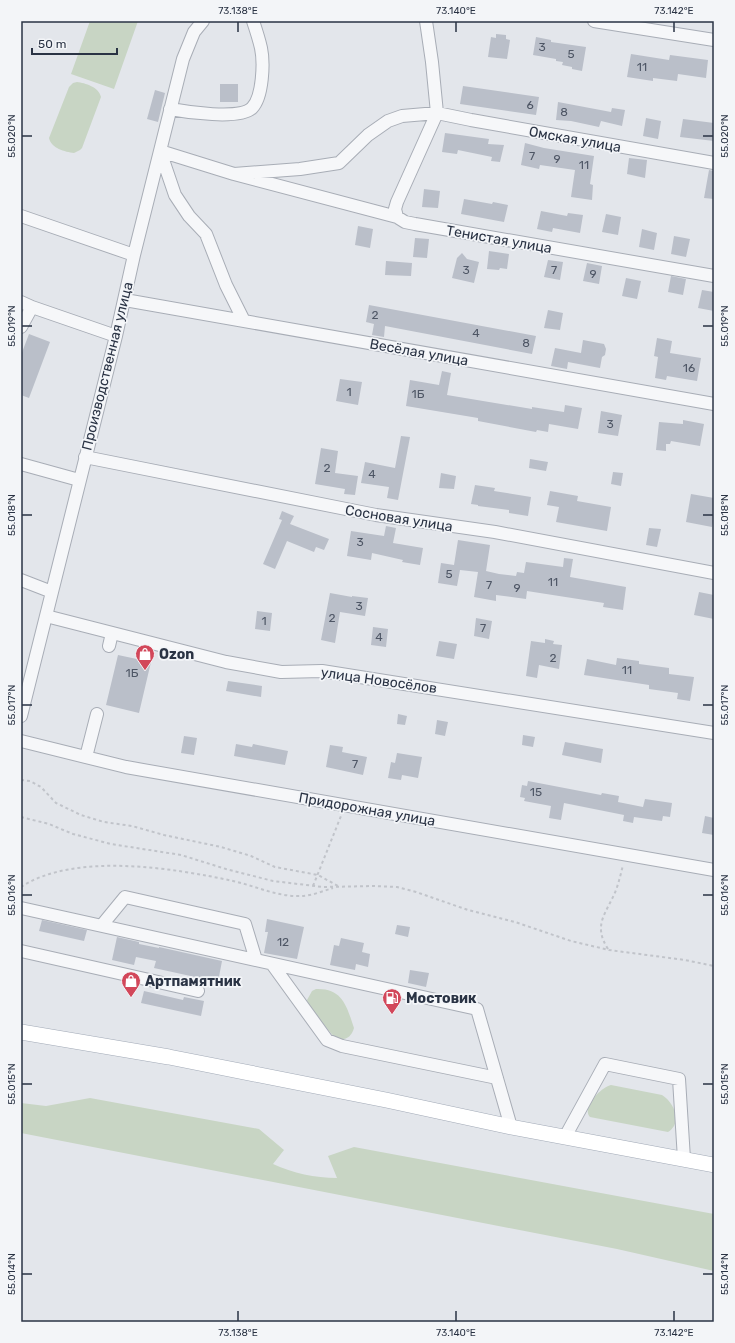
<svg xmlns="http://www.w3.org/2000/svg" width="735" height="1343" font-family="Rubik,sans-serif">
<rect width="100%" height="100%" fill="#e3e6eb"/>
<path fill="#c8d5c4" d="M 90,21 L 138,21 L 114,89 L 71,74 Z
M 77,82 C 85,83 99,87 101,97 L 82,148 L 80,150 L 74,153 C 65,152 51,148 49,138 L 69,87 L 73,83 Z
M 316,989 C 343,988 347,1007 354,1028 C 351,1038 345,1041 335,1038 L 309,1007 L 307,1000 L 312,991 Z
M 611,1085 L 662,1095 C 674,1102 683,1123 668,1132 L 590,1117 C 581,1108 601,1087 611,1085 Z
M 90,1098 L 259,1129 L 284,1150 L 273,1164 C 293,1173 315,1178 337,1178 L 328,1156 L 354,1147 L 714,1214 L 714,1271 L 617,1249 L 21,1133 L 21,1103 L 46,1106 Z"/>
<path fill="#babfc9" d="M 496,34 L 506,35 L 506,39 L 510,40 L 507,59 L 488,57 L 491,37 L 496,38 Z
M 536,37 L 551,40 L 551,42 L 586,47 L 582,71 L 572,69 L 572,67 L 562,65 L 563,62 L 556,61 L 556,59 L 533,55 Z
M 631,54 L 669,60 L 670,55 L 708,60 L 706,78 L 678,74 L 677,81 L 653,78 L 653,81 L 627,77 Z
M 220,84 L 238,84 L 238,102 L 220,102 Z
M 463,86 L 539,97 L 536,115 L 460,104 Z
M 155,90 L 165,93 L 158,122 L 147,119 Z
M 558,102 L 611,112 L 612,108 L 625,110 L 622,126 L 601,121 L 599,127 L 571,121 L 556,120 Z
M 646,118 L 661,121 L 658,139 L 643,136 Z
M 683,119 L 714,123 L 714,141 L 680,137 Z
M 445,133 L 489,139 L 488,144 L 504,145 L 500,162 L 491,161 L 492,157 L 458,150 L 457,154 L 442,152 Z
M 525,143 L 544,148 L 594,156 L 590,184 L 593,185 L 592,200 L 571,197 L 575,170 L 540,165 L 539,169 L 521,165 Z
M 629,158 L 647,160 L 645,178 L 627,174 Z
M 709,170 L 714,171 L 714,199 L 704,198 Z
M 424,189 L 440,191 L 438,208 L 422,207 Z
M 464,199 L 492,204 L 493,202 L 508,205 L 504,222 L 461,214 Z
M 541,211 L 567,216 L 568,213 L 583,215 L 580,233 L 553,228 L 552,232 L 537,229 Z
M 606,214 L 621,217 L 618,235 L 602,232 Z
M 358,226 L 373,229 L 370,248 L 355,245 Z
M 642,229 L 657,233 L 654,250 L 639,247 Z
M 674,236 L 690,239 L 686,257 L 671,254 Z
M 415,238 L 429,239 L 427,258 L 413,257 Z
M 489,251 L 509,254 L 507,269 L 500,268 L 499,270 L 487,269 Z
M 462,253 L 467,259 L 479,262 L 474,283 L 452,278 L 457,258 Z
M 548,260 L 563,262 L 560,280 L 544,277 Z
M 386,261 L 412,263 L 411,276 L 385,275 Z
M 587,263 L 602,266 L 599,284 L 583,281 Z
M 671,276 L 686,279 L 683,295 L 668,292 Z
M 626,278 L 641,281 L 637,299 L 622,296 Z
M 702,290 L 714,292 L 714,311 L 698,308 Z
M 369,305 L 536,336 L 532,354 L 385,326 L 384,337 L 372,335 L 374,324 L 366,322 Z
M 548,310 L 563,313 L 560,330 L 544,328 Z
M 29,334 L 50,342 L 29,398 L 21,395 L 21,355 Z
M 657,338 L 672,341 L 670,353 L 701,358 L 697,381 L 667,376 L 666,380 L 655,378 L 658,357 L 654,356 Z
M 583,340 L 604,344 L 606,349 L 605,355 L 602,357 L 600,368 L 568,362 L 567,369 L 551,366 L 555,348 L 581,353 Z
M 442,371 L 451,373 L 447,395 L 532,409 L 532,407 L 564,412 L 565,405 L 582,408 L 578,429 L 549,424 L 548,432 L 537,430 L 536,432 L 478,421 L 478,418 L 406,406 L 410,380 L 439,385 Z
M 340,379 L 362,382 L 358,405 L 336,401 Z
M 601,411 L 622,415 L 618,436 L 598,433 Z
M 683,420 L 704,424 L 700,446 L 671,441 L 670,444 L 666,444 L 666,451 L 656,450 L 659,422 L 683,424 Z
M 401,436 L 410,437 L 398,500 L 387,498 L 389,487 L 361,483 L 365,462 L 395,468 Z
M 321,448 L 338,451 L 335,473 L 358,476 L 355,495 L 344,494 L 345,489 L 315,484 Z
M 530,459 L 548,462 L 546,471 L 529,468 Z
M 613,472 L 623,473 L 621,486 L 611,484 Z
M 441,473 L 456,476 L 454,489 L 439,488 Z
M 475,485 L 495,488 L 494,491 L 531,497 L 528,516 L 509,513 L 509,510 L 478,506 L 478,505 L 471,504 Z
M 550,491 L 578,496 L 577,501 L 611,507 L 607,531 L 556,522 L 559,507 L 547,505 Z
M 691,494 L 714,498 L 714,517 L 712,527 L 686,522 Z
M 282,511 L 294,516 L 290,524 L 329,539 L 324,550 L 316,547 L 314,552 L 287,541 L 275,569 L 263,564 L 282,520 L 279,519 Z
M 386,526 L 396,528 L 393,543 L 423,548 L 420,565 L 402,562 L 403,560 L 372,553 L 371,560 L 347,556 L 351,531 L 384,536 Z
M 649,528 L 661,529 L 657,547 L 646,545 Z
M 458,540 L 490,545 L 486,571 L 499,574 L 516,576 L 517,572 L 524,573 L 526,562 L 563,567 L 564,558 L 573,559 L 570,577 L 626,587 L 623,610 L 603,607 L 604,603 L 527,591 L 526,599 L 496,595 L 496,601 L 474,597 L 478,572 L 460,570 L 457,586 L 438,583 L 441,563 L 454,565 Z
M 699,592 L 714,595 L 714,619 L 694,615 Z
M 330,593 L 352,597 L 352,596 L 368,598 L 365,616 L 340,612 L 335,643 L 321,640 Z
M 257,611 L 272,613 L 270,631 L 255,629 Z
M 476,618 L 492,621 L 489,639 L 474,636 Z
M 373,627 L 388,629 L 386,647 L 371,645 Z
M 545,639 L 554,641 L 553,644 L 562,645 L 559,669 L 539,665 L 537,678 L 526,676 L 531,641 L 545,643 Z
M 439,641 L 457,644 L 454,659 L 436,656 Z
M 118,655 L 151,662 L 139,713 L 106,705 Z
M 617,658 L 639,661 L 639,664 L 669,668 L 669,674 L 694,677 L 690,701 L 677,699 L 678,693 L 649,689 L 649,685 L 584,675 L 587,659 L 616,665 Z
M 228,681 L 262,686 L 261,697 L 226,691 Z
M 398,714 L 407,716 L 405,725 L 397,724 Z
M 437,720 L 448,722 L 445,736 L 435,734 Z
M 523,735 L 535,737 L 533,747 L 522,745 Z
M 184,736 L 197,738 L 194,755 L 181,753 Z
M 565,742 L 603,749 L 601,763 L 562,755 Z
M 236,744 L 252,747 L 253,744 L 288,751 L 285,765 L 234,756 Z
M 330,745 L 343,747 L 342,752 L 367,757 L 363,775 L 326,767 Z
M 397,753 L 422,757 L 418,778 L 402,775 L 401,780 L 388,778 L 391,762 L 395,763 Z
M 528,781 L 601,795 L 602,793 L 619,796 L 618,802 L 643,807 L 645,799 L 672,803 L 670,817 L 663,816 L 662,821 L 634,817 L 633,823 L 623,821 L 624,815 L 564,803 L 561,820 L 549,818 L 551,806 L 524,801 L 525,798 L 520,797 L 522,785 L 527,786 Z
M 705,816 L 714,818 L 714,835 L 702,833 Z
M 267,919 L 304,927 L 297,959 L 264,953 L 268,932 L 265,932 Z
M 42,920 L 87,930 L 84,941 L 39,931 Z
M 397,925 L 410,927 L 408,937 L 395,934 Z
M 117,937 L 139,942 L 139,944 L 159,948 L 159,947 L 222,961 L 218,982 L 154,968 L 156,961 L 136,957 L 134,965 L 112,960 Z
M 341,938 L 364,943 L 362,952 L 370,954 L 368,967 L 356,964 L 355,970 L 330,965 L 334,945 L 339,946 Z
M 410,970 L 429,973 L 426,987 L 408,983 Z
M 144,991 L 183,1000 L 184,997 L 204,1001 L 201,1016 L 141,1003 Z"/>
<g fill="none" stroke-linecap="round" stroke-linejoin="round">
<g stroke="#a8adb6" stroke-width="14">
<path id="minor" d="M 426,21 L 432,62 L 437,113 L 397,202 L 395,209 L 397,217 L 405,222 L 415,224 L 714,276
M 594,21 L 714,40
M 170,109 C 186,112 240,120 252,108 C 263,97 264,62 261,48 C 259,39 256,30 253,21
M 160,151 L 234,174 L 397,217
M 160,151 L 175,195 L 189,216 L 206,234 L 226,285 L 244,321
M 234,174 L 300,169 L 339,163 L 368,135 L 388,121 L 402,116 L 437,113 L 471,120 L 714,163
M 21,216 L 134,255
M 125,300 L 714,404
M 21,302 L 32,307
M 21,327 L 32,307 L 116,336
M 85,457 L 376,515 L 495,532 L 714,573
M 21,464 L 79,480
M 21,580 L 52,592
M 46,616 L 226,662 L 281,672 L 322,671 L 714,733
M 109,646 L 112,633
M 21,716 L 116,336 L 134,255 L 183,59 L 194,32 L 203,21
M 21,741 L 126,767 L 714,870
M 86,757 L 97,714
M 21,908 L 477,1009 L 511,1127
M 102,925 L 125,897 L 245,924 L 256,960
M 21,951 L 198,991
M 272,964 L 327,1040 L 342,1046 L 497,1078
M 565,1137 L 605,1064 L 679,1079 L 684,1159"/>
</g>
<g stroke="#a2aab7" stroke-width="16">
<path id="major" d="M 21,1032 L 169,1057 L 386,1100 L 511,1127 L 714,1165"/>
</g>
<path stroke="#c1c4ca" stroke-width="2" stroke-dasharray="3 3" stroke-linecap="butt" d="M 21,780 L 30,781 L 41,787 L 56,803 L 81,815 L 104,822 L 132,826 L 164,835 L 221,847 L 251,856 L 275,867 L 318,875 L 338,886
M 21,817 L 49,824 L 73,834 L 111,844 L 181,855 L 226,869 L 273,881 L 323,887 L 374,886 L 397,887 L 416,892 L 468,910 L 515,922 L 571,941 L 609,950 L 685,960 L 714,966
M 313,886 L 341,816
M 21,887 C 74,852 174,868 233,881 C 256,886 277,897 301,896 C 311,896 323,891 333,888
M 608,949 C 592,924 607,913 616,890 C 619,882 621,873 623,865"/>
<use href="#minor" stroke="#f6f7f9" stroke-width="12"/>
<use href="#major" stroke="#fff" stroke-width="15"/>
</g>
<path fill="none" stroke="#2a3344" stroke-width="1.5" d="M 238,22 L 238,32M 456,22 L 456,32M 674,22 L 674,32M 22,136 L 32,136M 703,136 L 713,136M 22,326 L 32,326M 703,326 L 713,326M 22,515 L 32,515M 703,515 L 713,515M 22,705 L 32,705M 703,705 L 713,705M 22,895 L 32,895M 703,895 L 713,895M 22,1084 L 32,1084M 703,1084 L 713,1084M 22,1274 L 32,1274M 703,1274 L 713,1274M 238,1311 L 238,1321M 456,1311 L 456,1321M 674,1311 L 674,1321"/>
<defs>
<g id="shop-pin" transform="scale(1)"><path d="M0 17L-7.5 6A9.5 9.5 0 1 1 7.5 6Z" fill="#d2475a" stroke="#f3f5f8"/><path d="M-5-2.5h2.3a2.7 3.5 0 0 1 5.4 0H5L5.5 6h-11ZM-1.5-2.5h3a1.5 2.3 0 0 0-3 0Z" fill="#fff"/></g>
<g id="fuel-pin" transform="scale(1)"><path d="M0 17L-7.5 6A9.5 9.5 0 1 1 7.5 6Z" fill="#d2475a" stroke="#f3f5f8"/><path d="M-5.5-6h7V0h2V4h1.3V-2.5L3-4.5l.8-.8L6-3V5H2.5V1h-1V6h-7ZM-4.2-4.7v3.2H.2V-4.7Z" fill="#fff"/></g>
</defs>
<g fill-rule="evenodd">
<use href="#shop-pin" x="145" y="654"/>
<use href="#shop-pin" x="131" y="981"/>
<use href="#fuel-pin" x="392" y="998"/>
</g>
<g text-anchor="middle" stroke-width="3.5" stroke-linejoin="round" paint-order="stroke">
<g font-size="12" fill="#4e5665">
<text x="542" y="51">3</text>
<text x="571" y="58">5</text>
<text x="642" y="71">11</text>
<text x="530" y="109">6</text>
<text x="564" y="116">8</text>
<text x="532" y="160">7</text>
<text x="557" y="163">9</text>
<text x="584" y="169">11</text>
<text x="466" y="274">3</text>
<text x="554" y="274">7</text>
<text x="593" y="278">9</text>
<text x="375" y="319">2</text>
<text x="476" y="337">4</text>
<text x="526" y="347">8</text>
<text x="689" y="372">16</text>
<text x="349" y="396">1</text>
<text x="418" y="398">1Б</text>
<text x="610" y="428">3</text>
<text x="327" y="472">2</text>
<text x="372" y="478">4</text>
<text x="360" y="546">3</text>
<text x="449" y="578">5</text>
<text x="553" y="586">11</text>
<text x="489" y="589">7</text>
<text x="517" y="592">9</text>
<text x="359" y="610">3</text>
<text x="332" y="622">2</text>
<text x="264" y="625">1</text>
<text x="483" y="632">7</text>
<text x="379" y="641">4</text>
<text x="553" y="662">2</text>
<text x="627" y="674">11</text>
<text x="132" y="677">1Б</text>
<text x="355" y="768">7</text>
<text x="536" y="796">15</text>
<text x="283" y="946">12</text>
</g>
<g font-size="14" fill="#2a3344" stroke="#f3f5f8">
<text transform="translate(575 139) rotate(10)" y="5">Омская улица</text>
<text transform="translate(499 239) rotate(10)" y="5">Тенистая улица</text>
<text transform="translate(419 352) rotate(10)" y="5">Весёлая улица</text>
<text transform="translate(107 366) rotate(-76)" y="5">Производственная улица</text>
<text transform="translate(399 518) rotate(9)" y="5">Сосновая улица</text>
<text transform="translate(379 680) rotate(8)" y="5">улица Новосёлов</text>
<text transform="translate(367 809) rotate(10)" y="5">Придорожная улица</text>
</g>
<g font-size="14" font-weight="bold" fill="#2a3344" stroke="#f3f5f8" text-anchor="start">
<text x="159" y="659">Ozon</text>
<text x="145" y="986">Артпамятник</text>
<text x="406" y="1003">Мостовик</text>
</g>
</g>
<rect width="735" height="1343" fill="none" stroke="#f3f5f8" stroke-width="44"/>
<path d="M32 48v6h85v-6" fill="none" stroke="#2a3344" stroke-width="2"/>
<text x="38" y="48" font-size="12" fill="#2a3344" stroke="#f3f5f8" stroke-width="3" paint-order="stroke">50 m</text>
<rect x="22" y="22" width="691" height="1299" fill="none" stroke="#2a3344" stroke-width="1.5"/>
<g font-size="10" text-anchor="middle" fill="#2a3344">
<text x="238" y="14">73.138°E</text>
<text x="456" y="14">73.140°E</text>
<text x="674" y="14">73.142°E</text>
<text transform="translate(11 136) rotate(-90)" y="4">55.020°N</text>
<text transform="translate(724 136) rotate(-90)" y="4">55.020°N</text>
<text transform="translate(11 326) rotate(-90)" y="4">55.019°N</text>
<text transform="translate(724 326) rotate(-90)" y="4">55.019°N</text>
<text transform="translate(11 515) rotate(-90)" y="4">55.018°N</text>
<text transform="translate(724 515) rotate(-90)" y="4">55.018°N</text>
<text transform="translate(11 705) rotate(-90)" y="4">55.017°N</text>
<text transform="translate(724 705) rotate(-90)" y="4">55.017°N</text>
<text transform="translate(11 895) rotate(-90)" y="4">55.016°N</text>
<text transform="translate(724 895) rotate(-90)" y="4">55.016°N</text>
<text transform="translate(11 1084) rotate(-90)" y="4">55.015°N</text>
<text transform="translate(724 1084) rotate(-90)" y="4">55.015°N</text>
<text transform="translate(11 1274) rotate(-90)" y="4">55.014°N</text>
<text transform="translate(724 1274) rotate(-90)" y="4">55.014°N</text>
<text x="238" y="1336">73.138°E</text>
<text x="456" y="1336">73.140°E</text>
<text x="674" y="1336">73.142°E</text>
</g>
</svg>
